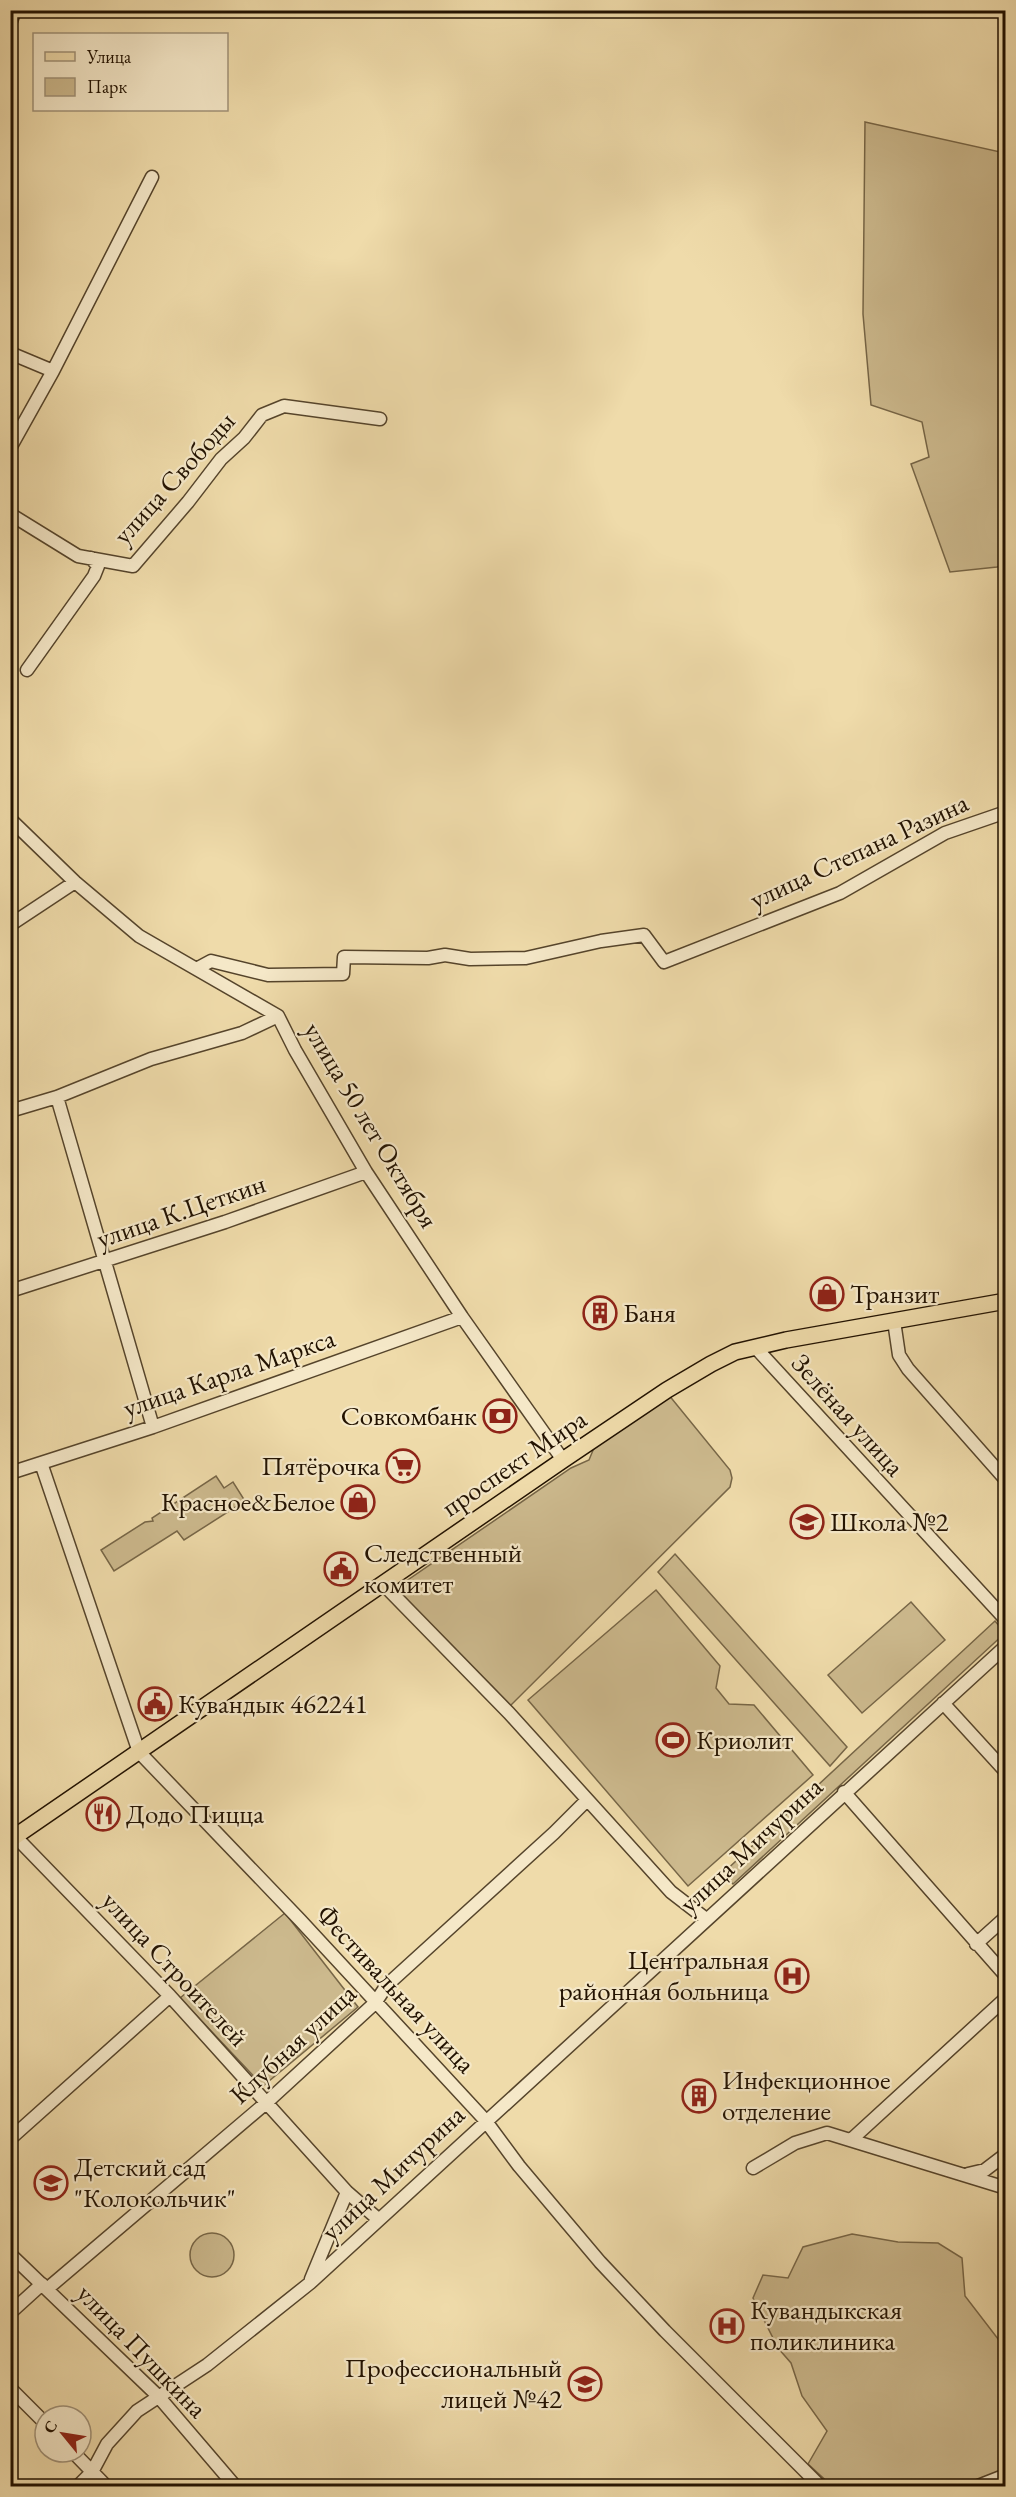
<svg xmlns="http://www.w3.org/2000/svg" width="1016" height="2497" font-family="'EB Garamond',serif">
<rect width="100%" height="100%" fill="#efdbaa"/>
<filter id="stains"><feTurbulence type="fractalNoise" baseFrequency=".00333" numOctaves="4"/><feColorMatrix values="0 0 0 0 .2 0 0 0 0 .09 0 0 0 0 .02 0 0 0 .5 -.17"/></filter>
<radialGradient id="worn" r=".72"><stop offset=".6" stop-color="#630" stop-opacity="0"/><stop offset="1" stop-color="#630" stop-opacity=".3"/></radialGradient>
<path fill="#ccb98d" stroke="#776647" stroke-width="1.5" d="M 865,122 L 1005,153 L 1006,563 L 997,567 L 950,572 L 911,464 L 929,457 L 922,422 L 871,405 L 863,314 Z
M 668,1394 L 730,1470 L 732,1478 L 730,1487 L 508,1708 L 400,1597 L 402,1584 L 571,1468 L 589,1460 L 596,1443 Z
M 216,1476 L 224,1488 L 233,1482 L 245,1501 L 184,1540 L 177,1531 L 114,1571 L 101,1550 L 145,1522 L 153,1521 L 152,1518 Z
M 675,1554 L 847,1747 L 830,1766 L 658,1572 Z
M 656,1590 L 720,1666 L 716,1688 L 729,1704 L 754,1705 L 813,1775 L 688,1886 L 528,1700 Z
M 911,1602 L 945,1640 L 862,1713 L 828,1675 Z
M 995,1621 L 1005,1633 L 733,1884 L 722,1874 Z
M 285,1913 L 358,2007 L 263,2086 L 180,1998 Z
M190 2255a22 22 0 1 1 44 0a22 22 0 1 1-44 0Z
M 852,2234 L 898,2242 L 938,2243 L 962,2258 L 965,2296 L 1005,2348 L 1005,2469 L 961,2486 L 832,2486 L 808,2464 L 827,2431 L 802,2396 L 791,2363 L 778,2348 L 753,2298 L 763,2275 L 788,2278 L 803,2247 Z"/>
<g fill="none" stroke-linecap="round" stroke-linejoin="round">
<g stroke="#55442b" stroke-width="15">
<path id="minor" d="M 10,24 L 15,10
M 10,353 L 53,371
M 10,448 L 53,371 L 152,177
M 10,514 L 78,556 L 133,566 L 188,502 L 221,459 L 244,438 L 262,415 L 284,406 L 380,419
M 27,670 L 94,576 L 98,566 L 91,558
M 10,819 L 75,882 L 139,936 L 278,1016 L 295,1050 L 366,1172 L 462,1317 L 563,1460
M 10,925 L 75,882
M 198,968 L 211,961 L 268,975 L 343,974 L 344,957 L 428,958 L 445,955 L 470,959 L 526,958 L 601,941 L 644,935 L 664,962 L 840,893 L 945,833 L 1006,812
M 57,1097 L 153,1427
M 10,1111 L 57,1097 L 151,1059 L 242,1033 L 278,1016
M 10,1291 L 225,1222 L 366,1172
M 894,1321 L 899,1355 L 908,1369 L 1006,1480
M 755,1347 L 1006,1620
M 41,1463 L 139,1752 L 300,1920 L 485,2120 L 519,2166 L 600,2262 L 665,2331 L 820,2486
M 10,1473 L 153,1427 L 462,1317
M 383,1584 L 509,1713 L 671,1892 L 706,1919
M 943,1703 L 1006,1772
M 844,1792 L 1006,1976
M 10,1831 L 170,1996 L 347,2192 L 378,2219
M 976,1944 L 1006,1917
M 10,2139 L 170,1996
M 852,2139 L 1006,1998
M 753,2168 L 795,2143 L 827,2133 L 1006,2188
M 968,2174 L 985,2170 L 1006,2154
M 10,2254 L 158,2396 L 235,2486
M 311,2279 L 347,2192
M 47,2289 L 266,2103 L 375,2003 L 387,1985 L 554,1833 L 587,1800
M 10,2313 L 42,2284
M 10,2388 L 45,2423
M 73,2452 L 106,2486
M 78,2486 L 92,2472 L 107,2444 L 137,2411 L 207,2365 L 310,2283 L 1006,1646
M 978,2486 L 1006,2475"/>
</g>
<g stroke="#221201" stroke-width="18">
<path id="major" d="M 10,1840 L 563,1460 L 667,1390 L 711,1364 L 735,1352 L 786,1340 L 1006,1301"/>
</g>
<use href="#minor" stroke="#f5e8c8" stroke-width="12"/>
<use href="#major" stroke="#efdbaa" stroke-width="15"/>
</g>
<defs>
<g id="shop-ring" transform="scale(1.725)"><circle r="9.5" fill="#f5e8c8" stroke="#8f2418" stroke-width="1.5"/><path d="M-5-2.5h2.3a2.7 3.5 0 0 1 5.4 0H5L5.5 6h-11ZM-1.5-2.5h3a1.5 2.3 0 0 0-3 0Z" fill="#8f2418"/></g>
<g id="building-ring" transform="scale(1.725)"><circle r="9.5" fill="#f5e8c8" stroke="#8f2418" stroke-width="1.5"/><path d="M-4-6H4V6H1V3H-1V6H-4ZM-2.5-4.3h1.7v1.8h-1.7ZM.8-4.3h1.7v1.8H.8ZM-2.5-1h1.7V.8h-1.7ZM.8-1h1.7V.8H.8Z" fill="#8f2418"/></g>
<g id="bank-ring" transform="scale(1.725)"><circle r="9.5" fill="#f5e8c8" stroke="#8f2418" stroke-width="1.5"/><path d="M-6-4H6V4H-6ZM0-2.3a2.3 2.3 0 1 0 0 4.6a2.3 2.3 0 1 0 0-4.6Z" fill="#8f2418"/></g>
<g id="supermarket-ring" transform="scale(1.725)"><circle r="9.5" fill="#f5e8c8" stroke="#8f2418" stroke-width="1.5"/><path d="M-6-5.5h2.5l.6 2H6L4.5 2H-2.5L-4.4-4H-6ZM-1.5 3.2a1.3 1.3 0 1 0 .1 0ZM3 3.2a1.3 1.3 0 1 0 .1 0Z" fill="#8f2418"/></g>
<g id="school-ring" transform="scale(1.725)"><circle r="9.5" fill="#f5e8c8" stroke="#8f2418" stroke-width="1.5"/><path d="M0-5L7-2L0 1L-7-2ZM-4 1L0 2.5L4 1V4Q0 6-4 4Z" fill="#8f2418"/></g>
<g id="civic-ring" transform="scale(1.725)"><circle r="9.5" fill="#f5e8c8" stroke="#8f2418" stroke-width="1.5"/><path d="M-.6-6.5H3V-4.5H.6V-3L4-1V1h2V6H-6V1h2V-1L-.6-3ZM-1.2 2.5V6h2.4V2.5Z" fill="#8f2418"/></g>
<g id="stadium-ring" transform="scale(1.725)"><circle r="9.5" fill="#f5e8c8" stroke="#8f2418" stroke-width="1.5"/><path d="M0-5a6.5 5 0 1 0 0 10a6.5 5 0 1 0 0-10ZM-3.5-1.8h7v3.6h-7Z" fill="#8f2418"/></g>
<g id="restaurant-ring" transform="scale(1.725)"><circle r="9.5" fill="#f5e8c8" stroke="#8f2418" stroke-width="1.5"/><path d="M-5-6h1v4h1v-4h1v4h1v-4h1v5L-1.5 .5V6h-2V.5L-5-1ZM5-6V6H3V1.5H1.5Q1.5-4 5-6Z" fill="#8f2418"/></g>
<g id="hospital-ring" transform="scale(1.725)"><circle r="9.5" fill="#f5e8c8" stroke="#8f2418" stroke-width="1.5"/><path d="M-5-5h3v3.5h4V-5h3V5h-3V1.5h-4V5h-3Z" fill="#8f2418"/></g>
</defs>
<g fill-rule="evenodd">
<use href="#shop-ring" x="827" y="1294"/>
<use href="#building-ring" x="600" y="1313"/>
<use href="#bank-ring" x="500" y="1416"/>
<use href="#supermarket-ring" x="403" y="1466"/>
<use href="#shop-ring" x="358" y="1502"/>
<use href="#school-ring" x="807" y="1522"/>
<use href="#civic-ring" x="341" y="1569"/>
<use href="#civic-ring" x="155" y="1704"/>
<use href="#stadium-ring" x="673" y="1740"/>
<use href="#restaurant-ring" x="103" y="1814"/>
<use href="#hospital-ring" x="792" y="1976"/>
<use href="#building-ring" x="699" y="2096"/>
<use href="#school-ring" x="51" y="2183"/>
<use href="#hospital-ring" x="727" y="2326"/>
<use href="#school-ring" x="585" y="2384"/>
</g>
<g text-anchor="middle" stroke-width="4.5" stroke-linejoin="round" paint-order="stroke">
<g font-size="27" fill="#221201" stroke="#f5e8c8">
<text transform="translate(174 478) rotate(-48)" y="9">улица Свободы</text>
<text transform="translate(859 851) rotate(-25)" y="9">улица Степана Разина</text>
<text transform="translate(371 1125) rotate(59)" y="9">улица 50 лет Октября</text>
<text transform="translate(181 1211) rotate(-19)" y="9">улица К.Цеткин</text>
<text transform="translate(229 1373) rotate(-19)" y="9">улица Карла Маркса</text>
<text transform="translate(848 1415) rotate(48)" y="9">Зелёная улица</text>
<text transform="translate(514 1463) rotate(-34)" y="9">проспект Мира</text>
<text transform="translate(751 1845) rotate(-43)" y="9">улица Мичурина</text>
<text transform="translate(175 1969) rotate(47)" y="9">улица Строителей</text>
<text transform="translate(396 1989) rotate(47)" y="9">Фестивальная улица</text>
<text transform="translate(293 2044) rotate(-43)" y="9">Клубная улица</text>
<text transform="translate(393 2173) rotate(-43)" y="9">улица Мичурина</text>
<text transform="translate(142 2351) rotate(46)" y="9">улица Пушкина</text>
</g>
<g font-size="27" fill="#221201" stroke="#f5e8c8" text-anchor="start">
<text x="850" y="1303">Транзит</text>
<text x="623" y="1322">Баня</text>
<text x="477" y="1425" text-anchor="end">Совкомбанк</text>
<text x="380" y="1475" text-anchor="end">Пятёрочка</text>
<text x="335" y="1511" text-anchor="end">Красное&amp;Белое</text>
<text x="830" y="1531">Школа №2</text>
<text x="364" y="1562">Следственный<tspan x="364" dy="31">комитет</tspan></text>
<text x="178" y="1713">Кувандык 462241</text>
<text x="696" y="1749">Криолит</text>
<text x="126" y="1823">Додо Пицца</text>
<text x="769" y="1969" text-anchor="end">Центральная<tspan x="769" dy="31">районная больница</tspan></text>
<text x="722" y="2089">Инфекционное<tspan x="722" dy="31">отделение</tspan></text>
<text x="74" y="2176">Детский сад<tspan x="74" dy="31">"Колокольчик"</tspan></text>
<text x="750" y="2319">Кувандыкская<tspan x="750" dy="31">поликлиника</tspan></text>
<text x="562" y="2377" text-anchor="end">Профессиональный<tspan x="562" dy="31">лицей №42</tspan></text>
</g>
</g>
<rect width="1016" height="2497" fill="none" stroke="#efdbaa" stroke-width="36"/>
<rect x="12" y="12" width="992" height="2473" fill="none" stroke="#221201" stroke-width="3"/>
<rect x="18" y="18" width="980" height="2461" fill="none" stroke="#221201" stroke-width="1.5"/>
<rect x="33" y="33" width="195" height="78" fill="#f5e8c8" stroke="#a19278" stroke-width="1.5"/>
<rect x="45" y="52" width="30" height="9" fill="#efdbaa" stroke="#a19278" stroke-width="1.5"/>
<text x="87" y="63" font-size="18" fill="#221201">Улица</text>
<rect x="45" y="78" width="30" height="18" fill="#ccb98d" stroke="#a19278" stroke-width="1.5"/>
<text x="87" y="93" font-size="18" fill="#221201">Парк</text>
<g transform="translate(63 2434) rotate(300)"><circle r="28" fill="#f5e8c8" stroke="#a19278" stroke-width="1.5"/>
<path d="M0-4.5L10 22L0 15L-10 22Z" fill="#8f2418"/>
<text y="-9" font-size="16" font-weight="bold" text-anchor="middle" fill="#221201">С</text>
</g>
<rect width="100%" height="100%" filter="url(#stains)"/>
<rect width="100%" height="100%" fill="url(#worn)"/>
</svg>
